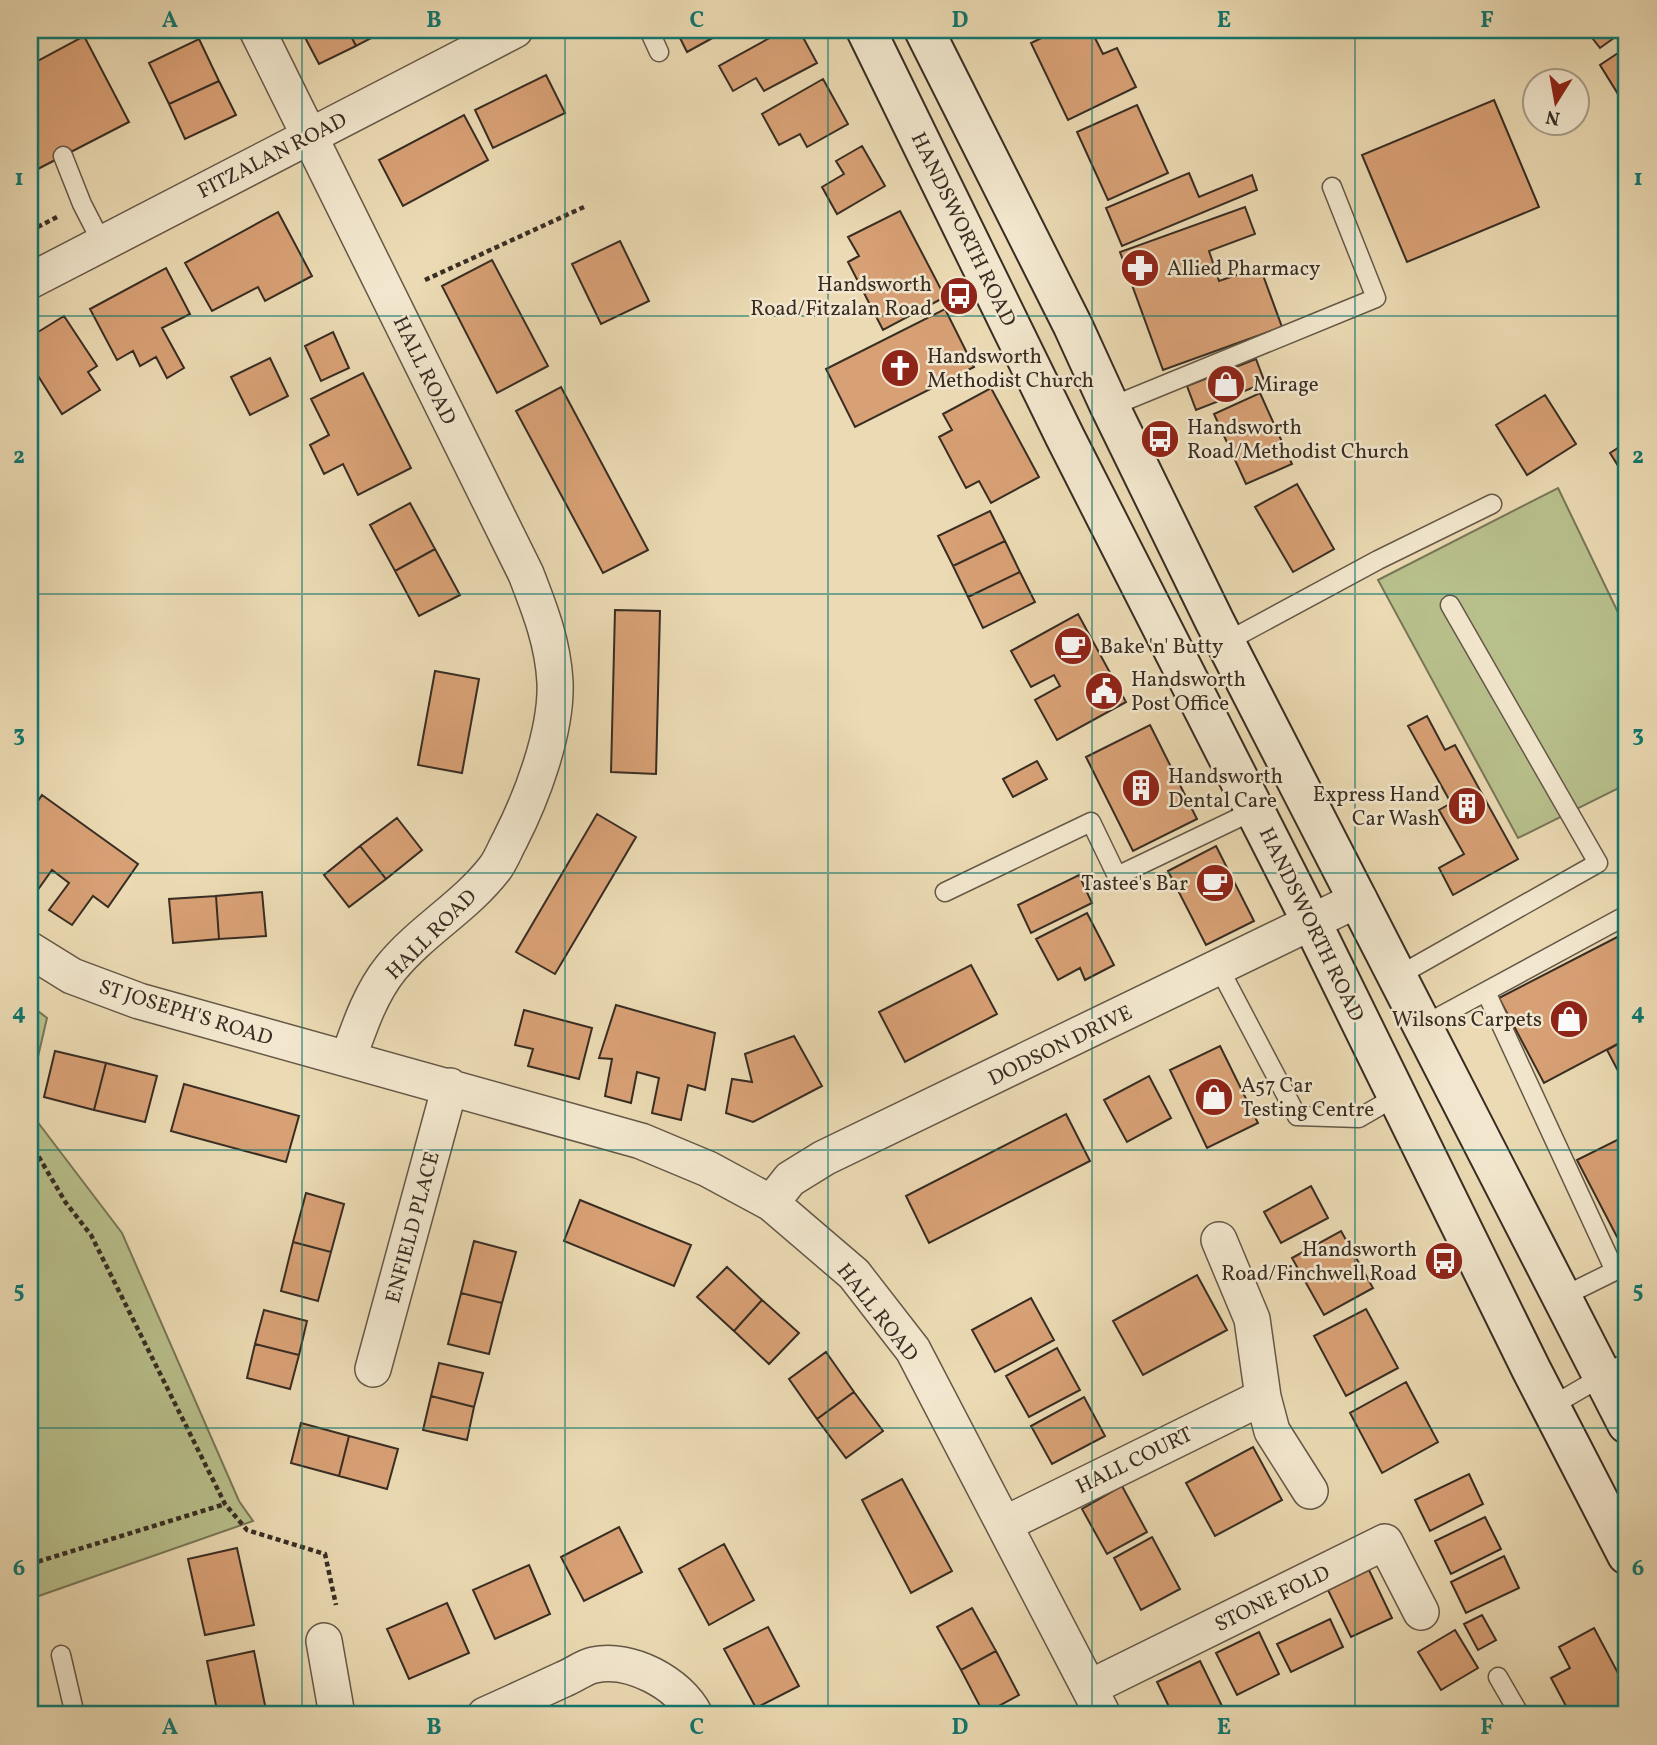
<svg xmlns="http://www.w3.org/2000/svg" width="1657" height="1745" font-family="Vollkorn,serif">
<rect width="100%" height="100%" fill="#ebdab3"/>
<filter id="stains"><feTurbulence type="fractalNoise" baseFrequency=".00286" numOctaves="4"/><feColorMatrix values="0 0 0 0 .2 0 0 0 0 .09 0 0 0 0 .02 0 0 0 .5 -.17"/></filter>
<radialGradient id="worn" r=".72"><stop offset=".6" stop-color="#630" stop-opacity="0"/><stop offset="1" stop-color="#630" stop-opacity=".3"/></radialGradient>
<path fill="#b8c08c" stroke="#787658" stroke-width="2" d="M 1558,488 L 1627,631 L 1627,784 L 1518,838 L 1378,580 Z
M 30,1005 L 47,1018 L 30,1091 Z
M 30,1112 L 122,1233 L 239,1501 L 253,1521 L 30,1599 Z"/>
<path fill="#d8a075" stroke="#382d23" stroke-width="2" d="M 301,30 L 348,30 L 356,46 L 319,64 Z
M 348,30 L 377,30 L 379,34 L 356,46 Z
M 676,30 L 727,30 L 687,52 Z
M 784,30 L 799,30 L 817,63 L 764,91 L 756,78 L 733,91 L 719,66 Z
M 1058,30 L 1091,30 L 1103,54 L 1117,48 L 1136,87 L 1068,120 L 1031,43 Z
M 1586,30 L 1625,30 L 1600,48 Z
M 84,36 L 129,122 L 30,173 L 30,65 Z
M 199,39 L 219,81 L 169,104 L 149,63 Z
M 1627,47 L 1627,88 L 1618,94 L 1600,65 Z
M 546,75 L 565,113 L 493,148 L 475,110 Z
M 823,79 L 848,124 L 807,147 L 800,134 L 779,145 L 762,114 Z
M 219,81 L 236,115 L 185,139 L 169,104 Z
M 1494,100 L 1539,207 L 1407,262 L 1362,155 Z
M 1137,105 L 1168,173 L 1108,200 L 1077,132 Z
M 464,115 L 488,160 L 403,206 L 379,160 Z
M 862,146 L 885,186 L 837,214 L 822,187 L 844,174 L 836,161 Z
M 1189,173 L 1199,197 L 1252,175 L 1257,190 L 1122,246 L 1106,208 Z
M 1245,207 L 1255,234 L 1209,251 L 1219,281 L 1260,267 L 1282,327 L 1163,370 L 1120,252 Z
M 900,211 L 945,297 L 883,330 L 848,262 L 859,256 L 848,237 Z
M 278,212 L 312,276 L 265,301 L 258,287 L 212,311 L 185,263 Z
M 620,241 L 649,301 L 601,324 L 572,264 Z
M 492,260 L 548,366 L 497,393 L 442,286 Z
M 166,268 L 190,314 L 162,328 L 184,368 L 167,378 L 156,357 L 140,366 L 133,351 L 117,360 L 90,309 Z
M 945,309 L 974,367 L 855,427 L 826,369 Z
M 64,316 L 97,366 L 88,372 L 100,390 L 62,414 L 30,363 L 30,337 Z
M 333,332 L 349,368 L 321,381 L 305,346 Z
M 270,358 L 288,396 L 250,415 L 231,377 Z
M 1256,359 L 1265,383 L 1196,410 L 1187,386 Z
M 363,373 L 411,468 L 358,495 L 343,464 L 324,474 L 310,445 L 329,435 L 311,399 Z
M 561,387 L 648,550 L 603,573 L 516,411 Z
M 991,388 L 1039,477 L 991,503 L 979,481 L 966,488 L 939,437 L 952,430 L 943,414 Z
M 1260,393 L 1292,464 L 1246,484 L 1214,414 Z
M 1545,395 L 1576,444 L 1527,475 L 1496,425 Z
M 1627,442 L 1627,480 L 1610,453 Z
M 1297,484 L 1334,549 L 1293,572 L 1255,507 Z
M 410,503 L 435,549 L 395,571 L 370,525 Z
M 990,511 L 1005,541 L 953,566 L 938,536 Z
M 1005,541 L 1020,572 L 968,597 L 953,566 Z
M 435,549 L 460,595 L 419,616 L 395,571 Z
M 1020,572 L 1035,602 L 983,628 L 968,597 Z
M 615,610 L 660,611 L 656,774 L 611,772 Z
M 1078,614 L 1126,702 L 1057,740 L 1035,700 L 1060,686 L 1054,675 L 1031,687 L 1011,651 Z
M 435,671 L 479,679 L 462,773 L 418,765 Z
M 1427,716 L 1445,750 L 1455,745 L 1518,859 L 1453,895 L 1439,868 L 1464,854 L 1439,810 L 1451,803 L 1408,726 Z
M 1150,725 L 1197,819 L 1133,851 L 1086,757 Z
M 1037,761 L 1047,779 L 1013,797 L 1003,779 Z
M 42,795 L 138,864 L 108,907 L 93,896 L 72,925 L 49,910 L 69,883 L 52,870 L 32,898 L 30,897 L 30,813 Z
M 597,814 L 636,837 L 555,974 L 516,952 Z
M 397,818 L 422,850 L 386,879 L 360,846 Z
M 360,846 L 386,879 L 349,907 L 324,875 Z
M 1216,846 L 1254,921 L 1206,945 L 1168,871 Z
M 1079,875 L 1092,903 L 1031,933 L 1018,905 Z
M 262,892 L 266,936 L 219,939 L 216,896 Z
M 216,896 L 219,939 L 173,943 L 169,899 Z
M 1087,913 L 1114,965 L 1085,980 L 1080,968 L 1058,980 L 1036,939 Z
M 1627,932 L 1627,1039 L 1544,1083 L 1499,998 Z
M 971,965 L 997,1014 L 905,1062 L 879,1012 Z
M 616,1005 L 715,1033 L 705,1090 L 688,1085 L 681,1120 L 652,1113 L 659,1078 L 637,1072 L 631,1103 L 605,1096 L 612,1059 L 599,1058 Z
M 524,1010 L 592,1028 L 579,1079 L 528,1066 L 533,1049 L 515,1045 Z
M 794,1036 L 822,1086 L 753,1122 L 726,1113 L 732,1079 L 752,1082 L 745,1054 Z
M 1627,1039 L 1627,1088 L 1607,1050 Z
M 1220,1046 L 1258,1123 L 1207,1148 L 1170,1070 Z
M 55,1051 L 106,1063 L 94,1110 L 44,1097 Z
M 106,1063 L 157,1076 L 145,1122 L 94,1110 Z
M 1149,1076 L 1171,1118 L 1127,1142 L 1104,1100 Z
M 184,1084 L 299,1116 L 286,1162 L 171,1131 Z
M 1066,1114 L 1090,1161 L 929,1243 L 906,1196 Z
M 1627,1135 L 1627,1232 L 1617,1237 L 1577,1160 Z
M 1311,1186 L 1328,1218 L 1281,1243 L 1264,1212 Z
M 306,1193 L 344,1204 L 331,1252 L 293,1242 Z
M 580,1200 L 691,1245 L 674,1286 L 564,1241 Z
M 1341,1231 L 1373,1288 L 1324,1315 L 1292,1258 Z
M 474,1241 L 516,1252 L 502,1303 L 461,1293 Z
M 293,1242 L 331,1252 L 318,1301 L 281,1291 Z
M 727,1267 L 762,1300 L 734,1331 L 697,1297 Z
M 1197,1275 L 1227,1330 L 1143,1375 L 1113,1321 Z
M 461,1293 L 502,1303 L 489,1354 L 448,1344 Z
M 1031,1298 L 1054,1340 L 995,1372 L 972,1330 Z
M 762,1300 L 799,1333 L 769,1364 L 734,1331 Z
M 1366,1309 L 1398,1368 L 1346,1396 L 1314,1336 Z
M 264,1310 L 307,1321 L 299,1355 L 255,1344 Z
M 255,1344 L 299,1355 L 290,1389 L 247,1378 Z
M 1057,1348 L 1080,1390 L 1029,1417 L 1006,1376 Z
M 826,1352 L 854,1392 L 817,1419 L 789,1379 Z
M 439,1363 L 483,1373 L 474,1407 L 431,1396 Z
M 1406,1382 L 1438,1442 L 1382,1473 L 1350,1413 Z
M 854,1392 L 883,1431 L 846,1458 L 817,1419 Z
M 431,1396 L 474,1407 L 467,1440 L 423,1430 Z
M 1084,1397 L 1105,1436 L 1052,1464 L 1031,1426 Z
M 301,1423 L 349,1436 L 339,1476 L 291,1463 Z
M 349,1436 L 398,1449 L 387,1489 L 339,1476 Z
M 1253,1447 L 1282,1500 L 1215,1536 L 1186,1483 Z
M 1469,1474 L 1483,1504 L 1430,1531 L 1415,1500 Z
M 902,1479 L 952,1571 L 911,1593 L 862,1500 Z
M 1122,1486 L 1147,1532 L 1107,1554 L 1082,1509 Z
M 1485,1517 L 1501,1549 L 1451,1574 L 1435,1541 Z
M 619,1527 L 642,1572 L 584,1601 L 561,1557 Z
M 1152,1537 L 1180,1589 L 1141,1610 L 1114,1558 Z
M 724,1544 L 754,1600 L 709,1625 L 679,1569 Z
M 237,1548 L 254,1625 L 205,1635 L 188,1559 Z
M 1504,1556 L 1519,1588 L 1466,1613 L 1451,1582 Z
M 529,1565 L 550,1614 L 495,1639 L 473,1590 Z
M 1369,1570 L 1392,1618 L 1351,1637 L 1328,1590 Z
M 447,1603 L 469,1653 L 409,1679 L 387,1629 Z
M 972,1608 L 996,1651 L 961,1670 L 937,1627 Z
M 1482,1615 L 1496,1640 L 1478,1650 L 1464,1624 Z
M 1330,1619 L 1343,1647 L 1291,1672 L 1277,1644 Z
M 768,1627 L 799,1686 L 756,1708 L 724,1649 Z
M 1594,1628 L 1627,1690 L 1627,1715 L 1550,1715 L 1566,1706 L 1551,1678 L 1570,1668 L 1559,1647 Z
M 1455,1630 L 1478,1668 L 1441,1690 L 1418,1652 Z
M 1259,1632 L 1279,1674 L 1237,1695 L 1216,1653 Z
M 254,1651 L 267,1715 L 218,1715 L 207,1661 Z
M 996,1651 L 1019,1695 L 984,1714 L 961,1670 Z
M 1200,1661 L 1222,1706 L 1203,1715 L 1173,1715 L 1157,1682 Z"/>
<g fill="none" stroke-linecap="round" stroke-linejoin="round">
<g stroke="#655847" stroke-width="21">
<path id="lane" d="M 649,30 L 659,52
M 63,156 L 82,204 L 102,243
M 1110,407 L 1376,298 L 1332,187
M 1226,642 L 1378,560 L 1492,504
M 945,892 L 1091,822 L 1117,876 L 1255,810
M 1219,968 L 1297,1116 L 1359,1118 L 1397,1096
M 1398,976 L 1598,863 L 1450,605
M 1486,992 L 1615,1271
M 1424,1025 L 1627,915
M 1562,1297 L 1627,1265
M 1550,1407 L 1627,1362
M 61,1655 L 75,1715
M 1498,1677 L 1520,1715"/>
</g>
<g stroke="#655847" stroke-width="38">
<path id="street" d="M 257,30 L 526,574 C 540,610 553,643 555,682 C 557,731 532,797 510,840 C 505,849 501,860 495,868 C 465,907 422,930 391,968 C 370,994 359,1028 348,1059
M 30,281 L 515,30
M 30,950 L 72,976 L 139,1001 L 641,1141 L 708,1169 L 771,1203 L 854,1274 L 913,1350 L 1103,1715
M 771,1203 L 790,1179 L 824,1158 L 1359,899
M 1219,1240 L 1252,1319 L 1263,1397 L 1272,1431 L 1310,1491
M 373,1369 L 450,1086
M 1005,1524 L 1263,1397
M 324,1641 L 337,1715
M 1089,1688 L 1385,1542 L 1421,1612
M 485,1715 C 512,1703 538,1691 564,1679 C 574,1675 584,1667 594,1665 C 630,1657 679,1683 695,1715"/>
</g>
<g stroke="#382d23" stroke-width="42">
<path id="secondary" d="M 866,30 L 1065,437 L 1312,923 L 1531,1369 L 1627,1555
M 924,30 L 1073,326 L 1110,407 L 1215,622 L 1627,1424"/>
</g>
<path stroke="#382d23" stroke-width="4.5" stroke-dasharray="5 3.5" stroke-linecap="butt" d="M 30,231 L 57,217
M 425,280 L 584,207
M 30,1142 L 66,1203 L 91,1235 L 225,1504 L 247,1530 L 325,1554 L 336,1605
M 30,1564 L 225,1504"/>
<use href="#lane" stroke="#f2e7ce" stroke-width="18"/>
<use href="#street" stroke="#f2e7ce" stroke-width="35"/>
<use href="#secondary" stroke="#f2e7ce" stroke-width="38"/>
</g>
<path fill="none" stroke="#0f766e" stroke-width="2" stroke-opacity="0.55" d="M 302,30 L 302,1715M 565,30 L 565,1715M 828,30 L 828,1715M 1092,30 L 1092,1715M 1355,30 L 1355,1715M 30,316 L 1627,316M 30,594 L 1627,594M 30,873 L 1627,873M 30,1150 L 1627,1150M 30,1428 L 1627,1428"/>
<defs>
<g id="pharmacy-disc" transform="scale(2.0125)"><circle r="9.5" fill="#8f2418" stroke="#f2e7ce"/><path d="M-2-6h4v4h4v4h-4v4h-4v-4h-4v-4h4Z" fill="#fff"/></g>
<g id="bus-disc" transform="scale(2.0125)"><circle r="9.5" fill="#8f2418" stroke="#f2e7ce"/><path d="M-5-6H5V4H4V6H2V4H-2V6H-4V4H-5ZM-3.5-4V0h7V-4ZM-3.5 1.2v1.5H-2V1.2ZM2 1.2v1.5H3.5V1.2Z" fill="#fff"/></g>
<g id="church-disc" transform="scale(2.0125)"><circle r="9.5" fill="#8f2418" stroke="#f2e7ce"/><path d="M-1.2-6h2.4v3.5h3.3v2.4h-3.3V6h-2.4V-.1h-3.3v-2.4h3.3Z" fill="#fff"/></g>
<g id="shop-disc" transform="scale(2.0125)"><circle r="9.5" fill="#8f2418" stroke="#f2e7ce"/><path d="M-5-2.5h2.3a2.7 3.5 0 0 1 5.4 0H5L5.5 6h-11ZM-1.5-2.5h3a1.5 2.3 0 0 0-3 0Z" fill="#fff"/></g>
<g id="cafe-disc" transform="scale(2.0125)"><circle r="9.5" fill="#8f2418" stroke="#f2e7ce"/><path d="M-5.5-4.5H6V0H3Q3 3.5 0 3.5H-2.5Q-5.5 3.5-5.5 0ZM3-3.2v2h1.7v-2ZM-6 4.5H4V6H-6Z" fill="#fff"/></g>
<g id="civic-disc" transform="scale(2.0125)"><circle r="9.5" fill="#8f2418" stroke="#f2e7ce"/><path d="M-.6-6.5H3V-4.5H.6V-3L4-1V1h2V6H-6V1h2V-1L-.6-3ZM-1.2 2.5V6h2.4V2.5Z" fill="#fff"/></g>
<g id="building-disc" transform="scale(2.0125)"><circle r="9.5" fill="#8f2418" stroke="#f2e7ce"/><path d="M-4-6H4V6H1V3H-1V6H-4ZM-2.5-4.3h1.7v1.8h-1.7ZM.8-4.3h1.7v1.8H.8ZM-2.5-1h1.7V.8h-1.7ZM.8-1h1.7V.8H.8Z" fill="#fff"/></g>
</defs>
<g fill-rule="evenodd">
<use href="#pharmacy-disc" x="1140" y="268"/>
<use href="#bus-disc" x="959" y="296"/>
<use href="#church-disc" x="900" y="368"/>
<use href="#shop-disc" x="1226" y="384"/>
<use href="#bus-disc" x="1160" y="439"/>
<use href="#cafe-disc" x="1073" y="646"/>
<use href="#civic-disc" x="1104" y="691"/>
<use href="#building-disc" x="1141" y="788"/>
<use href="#building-disc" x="1467" y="806"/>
<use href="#cafe-disc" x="1215" y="883"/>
<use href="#shop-disc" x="1569" y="1019"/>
<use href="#shop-disc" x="1214" y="1097"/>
<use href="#bus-disc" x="1444" y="1261"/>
</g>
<g text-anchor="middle" stroke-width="5" stroke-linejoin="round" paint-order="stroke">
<g font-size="21" fill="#382d23" stroke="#f2e7ce">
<text transform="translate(272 155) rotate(-27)" y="7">FITZALAN ROAD</text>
<text transform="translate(964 229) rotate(64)" y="7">HANDSWORTH ROAD</text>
<text transform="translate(425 370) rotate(64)" y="7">HALL ROAD</text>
<text transform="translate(1312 924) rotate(64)" y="7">HANDSWORTH ROAD</text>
<text transform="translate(431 934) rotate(-45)" y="7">HALL ROAD</text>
<text transform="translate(186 1012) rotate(17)" y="7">ST JOSEPH'S ROAD</text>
<text transform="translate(1060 1045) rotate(-26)" y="7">DODSON DRIVE</text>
<text transform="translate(412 1227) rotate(-75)" y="7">ENFIELD PLACE</text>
<text transform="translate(878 1312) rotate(52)" y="7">HALL ROAD</text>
<text transform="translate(1134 1460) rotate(-26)" y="7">HALL COURT</text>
<text transform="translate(1272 1598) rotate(-26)" y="7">STONE FOLD</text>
</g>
<g font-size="21" fill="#382d23" stroke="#f2e7ce" text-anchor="start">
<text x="1167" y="275">Allied Pharmacy</text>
<text x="932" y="291" text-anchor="end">Handsworth<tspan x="932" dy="24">Road/Fitzalan Road</tspan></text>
<text x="927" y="363">Handsworth<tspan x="927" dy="24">Methodist Church</tspan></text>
<text x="1253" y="391">Mirage</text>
<text x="1187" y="434">Handsworth<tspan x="1187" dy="24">Road/Methodist Church</tspan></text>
<text x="1100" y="653">Bake 'n' Butty</text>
<text x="1131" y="686">Handsworth<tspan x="1131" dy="24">Post Office</tspan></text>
<text x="1168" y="783">Handsworth<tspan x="1168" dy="24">Dental Care</tspan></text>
<text x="1440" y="801" text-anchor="end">Express Hand<tspan x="1440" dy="24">Car Wash</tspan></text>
<text x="1188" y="890" text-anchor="end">Tastee's Bar</text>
<text x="1542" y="1026" text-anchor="end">Wilsons Carpets</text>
<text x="1241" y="1092">A57 Car<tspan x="1241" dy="24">Testing Centre</tspan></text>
<text x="1417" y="1256" text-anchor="end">Handsworth<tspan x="1417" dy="24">Road/Finchwell Road</tspan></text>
</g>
</g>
<rect width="1657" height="1745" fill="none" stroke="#ebdab3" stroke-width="77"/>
<g transform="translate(1556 102) rotate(191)"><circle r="33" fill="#f2e7ce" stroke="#a89d8a" stroke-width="2"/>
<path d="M0-5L12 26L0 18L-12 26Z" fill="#8f2418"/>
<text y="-10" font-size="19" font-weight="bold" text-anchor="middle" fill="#382d23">N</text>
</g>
<rect x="38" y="38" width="1580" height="1668" fill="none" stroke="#0f766e" stroke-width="2.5"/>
<g font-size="23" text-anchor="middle" font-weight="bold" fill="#0f766e">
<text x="170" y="27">A</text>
<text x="434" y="27">B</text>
<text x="697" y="27">C</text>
<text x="960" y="27">D</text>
<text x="1224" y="27">E</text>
<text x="1487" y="27">F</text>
<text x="19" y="185">1</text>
<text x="1638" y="185">1</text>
<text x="19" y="463">2</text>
<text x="1638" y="463">2</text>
<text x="19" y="741">3</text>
<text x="1638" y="741">3</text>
<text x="19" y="1019">4</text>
<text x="1638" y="1019">4</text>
<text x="19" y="1297">5</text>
<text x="1638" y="1297">5</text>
<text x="19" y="1575">6</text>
<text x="1638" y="1575">6</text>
<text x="170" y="1734">A</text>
<text x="434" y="1734">B</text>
<text x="697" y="1734">C</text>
<text x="960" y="1734">D</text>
<text x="1224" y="1734">E</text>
<text x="1487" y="1734">F</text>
</g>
<rect width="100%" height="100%" filter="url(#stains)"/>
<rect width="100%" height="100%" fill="url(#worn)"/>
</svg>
